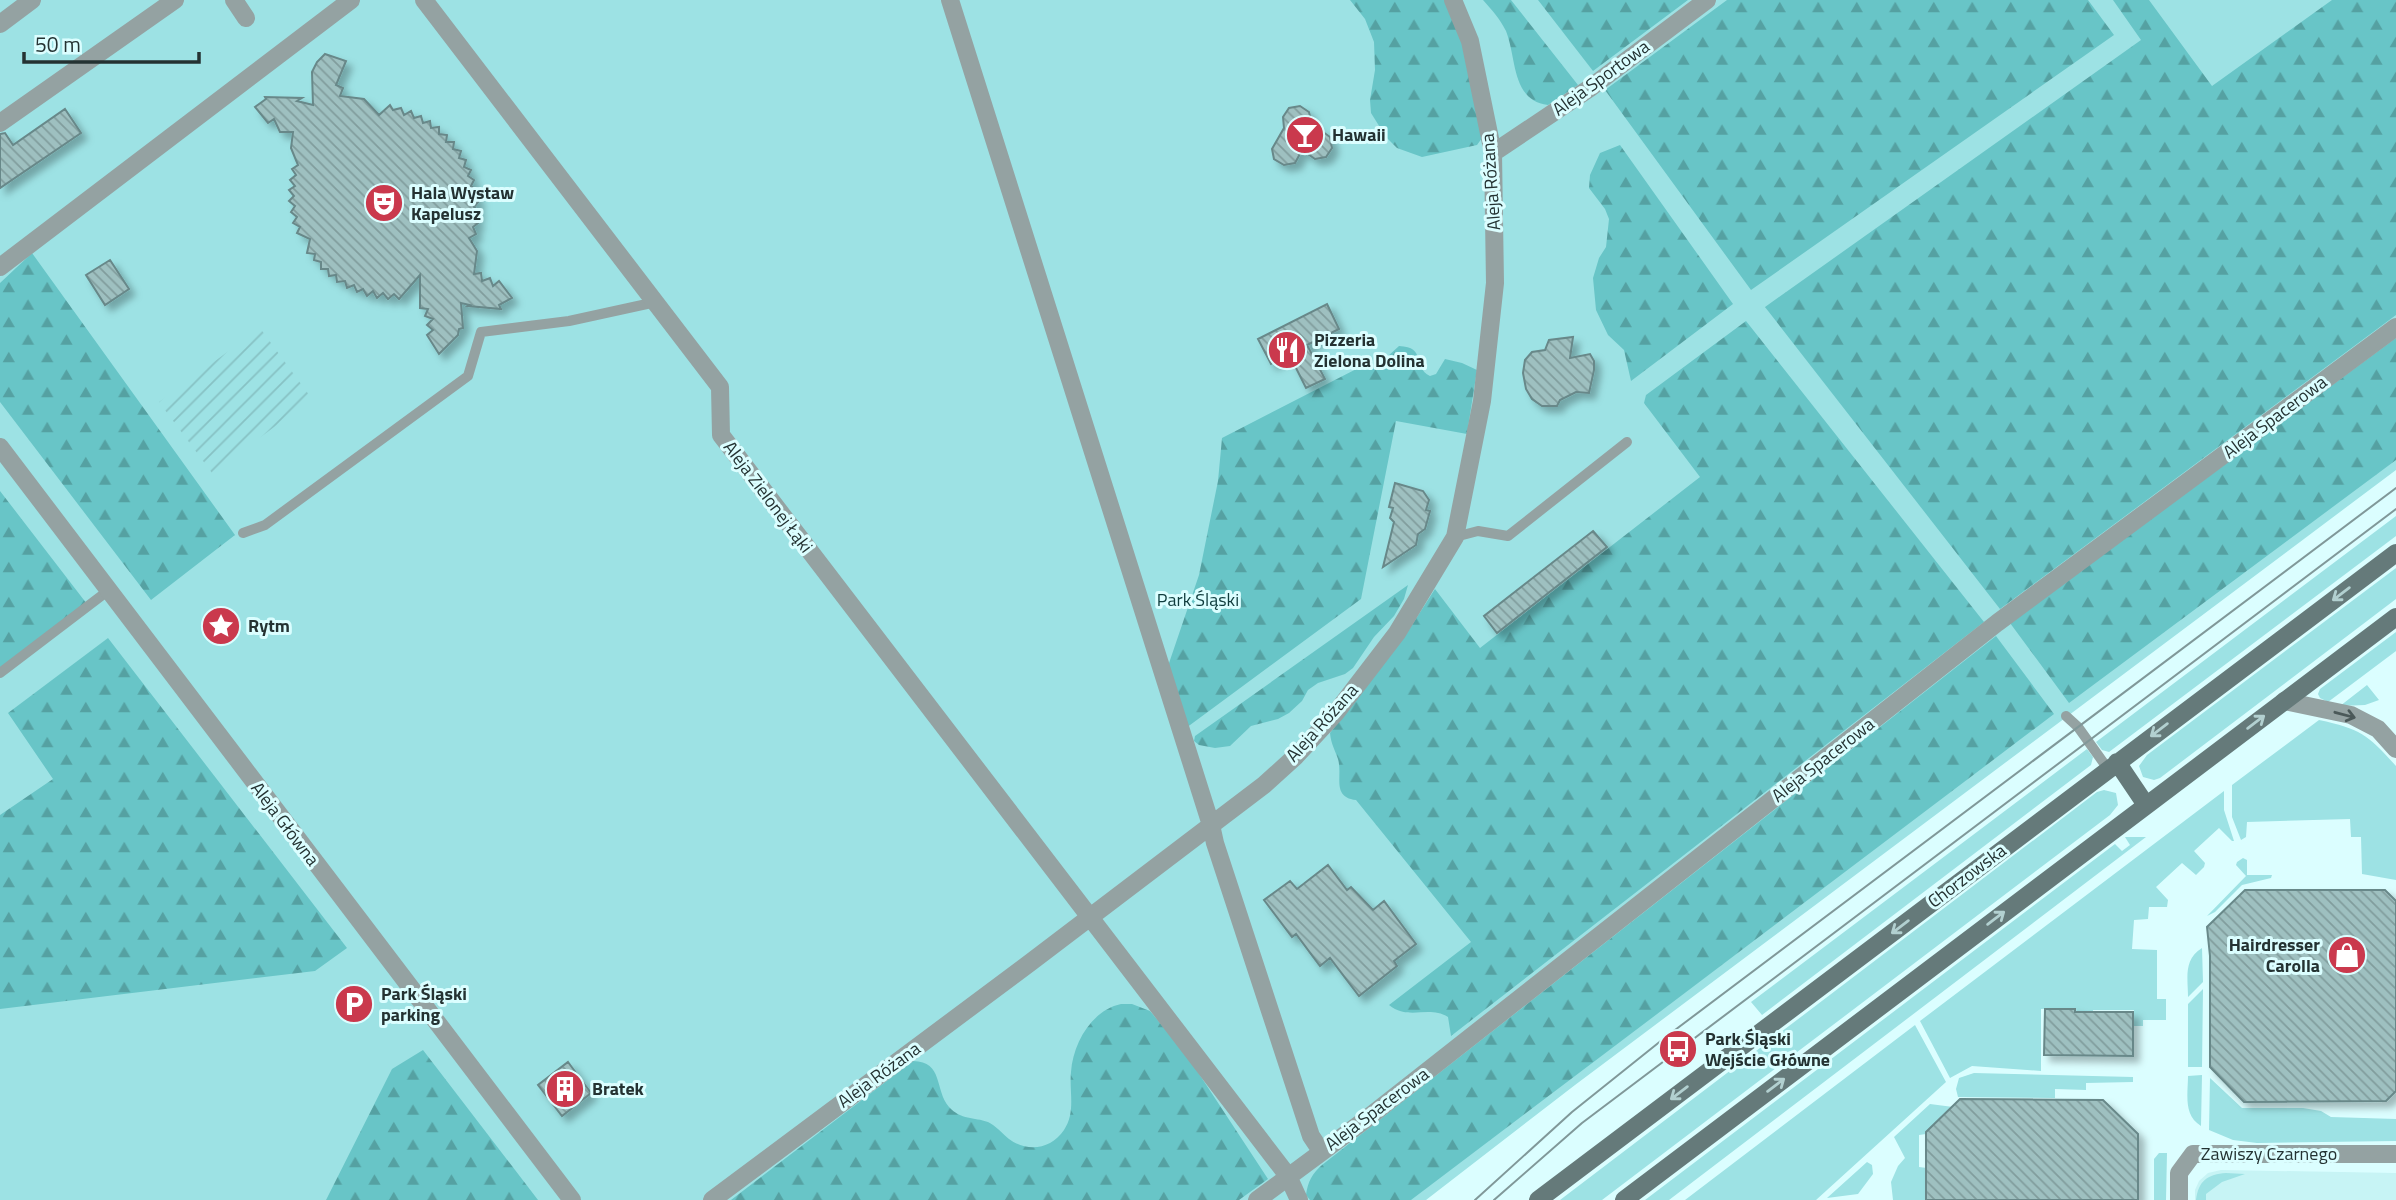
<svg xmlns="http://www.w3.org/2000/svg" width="2396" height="1200" font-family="'Titillium Web',sans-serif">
<defs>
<pattern id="forest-firs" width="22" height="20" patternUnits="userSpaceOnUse" patternTransform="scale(1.75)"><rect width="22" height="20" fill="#68c5c7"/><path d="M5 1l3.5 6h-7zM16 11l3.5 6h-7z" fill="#55a1a2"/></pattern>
<pattern id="garden-furrows" width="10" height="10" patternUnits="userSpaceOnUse" patternTransform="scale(1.75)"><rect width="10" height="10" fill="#9de2e4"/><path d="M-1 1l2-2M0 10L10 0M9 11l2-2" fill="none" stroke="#87c2c4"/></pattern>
<pattern id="building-back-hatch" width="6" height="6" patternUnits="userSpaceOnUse" patternTransform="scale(1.75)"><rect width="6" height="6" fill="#9ec0c0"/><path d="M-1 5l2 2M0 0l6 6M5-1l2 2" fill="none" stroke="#819d9d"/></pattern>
<filter id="shadow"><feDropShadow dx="6" dy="6" stdDeviation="3.5" flood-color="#0004"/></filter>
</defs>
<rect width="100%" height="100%" fill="#dbfeff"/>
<path fill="#c7f4f5" d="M 2221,1170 L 2396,1173 L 2396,1200 L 2195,1200 L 2195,1190 L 2199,1181 L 2208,1173 Z"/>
<path fill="#9de2e4" d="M 0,0 L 2396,0 L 2396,470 L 1575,1085 L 1426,1200 L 0,1200 Z
M 2396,516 L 2396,536 L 2109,752 L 2102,750 L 2096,742 Z
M 2396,568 L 2396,599 L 2160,778 L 2154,780 L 2143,777 L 2139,766 L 2147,755 Z
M 2396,632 L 2396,651 L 2328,702 L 2320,698 L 2318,694 L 2320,689 Z
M 2367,685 L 2379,700 L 2365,705 L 2340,706 Z
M 2319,720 C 2361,729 2368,735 2396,766 L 2396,880 L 2362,874 L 2361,837 L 2351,837 L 2350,819 L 2247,822 L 2246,837 L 2241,840 L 2232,817 L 2232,785 Z
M 2087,749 L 2093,757 L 2091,765 L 1762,1015 L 1751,1002 Z
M 2104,790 L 2116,793 L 2118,805 L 2110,815 L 1602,1200 L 1560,1200 L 2097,792 Z
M 2224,791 L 2224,810 L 2234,841 L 2232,841 L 2219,828 L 2194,851 L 2205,863 L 2204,867 L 2196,875 L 2182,863 L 2156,887 L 2168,900 L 2167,907 L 2149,907 L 2148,919 L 2134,920 L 2132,949 L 2157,950 L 2157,999 L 2166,999 L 2166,1020 L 2143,1020 L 2143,1026 L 2134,1026 L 2134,1010 L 2093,1010 L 2092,1018 L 2077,1019 L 2076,1008 L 2041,1009 L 2041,1071 L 1972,1066 L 1950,1078 L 1920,1021 Z
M 2125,837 L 2146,837 L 1669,1200 L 1645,1200 L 2115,844 L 2122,851 L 2130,845 Z
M 2243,858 L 2247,860 L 2247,875 L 2272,875 L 2271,878 L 2242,885 L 2215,912 L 2207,916 L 2246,876 L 2236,865 L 2237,862 Z
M 2202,948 L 2203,982 L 2188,997 C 2188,978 2183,960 2202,948 Z
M 2203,989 L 2202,1067 L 2188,1067 L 2188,1004 Z
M 1915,1025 L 1946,1082 L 1816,1200 L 1685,1200 Z
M 1974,1073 L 2133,1077 L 2133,1082 L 2086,1083 L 2086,1090 L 2055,1089 L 2055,1098 L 1958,1097 L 1956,1089 L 1959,1078 Z
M 2202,1075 L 2201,1126 C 2183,1115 2188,1094 2188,1076 Z
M 2210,1078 L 2242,1108 L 2303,1108 L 2321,1111 L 2331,1117 L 2396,1119 L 2396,1141 L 2257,1143 L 2233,1140 L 2209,1130 Z
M 1930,1104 L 1953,1107 L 1926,1134 L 1919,1135 L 1919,1167 L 1927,1168 L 1927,1198 L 1925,1200 L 1893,1200 L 1891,1182 L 1898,1166 L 1905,1158 L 1894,1137 Z
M 2159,1153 L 2167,1153 L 2166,1200 L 2154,1200 L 2154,1159 Z
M 1867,1162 L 1872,1165 L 1873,1174 L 1858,1194 L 1827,1198 Z
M 2226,1173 L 2245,1174 L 2222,1182 L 2206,1194 L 2206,1200 L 2196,1200 C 2198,1181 2208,1174 2226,1173 Z"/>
<path fill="url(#forest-firs)" d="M 1350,0 L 1446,0 L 1462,43 L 1482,138 L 1477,145 L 1422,157 L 1397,148 L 1386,137 L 1371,113 L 1370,100 L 1375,70 L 1374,42 L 1365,19 Z
M 1483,0 L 1511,0 L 1578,85 L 1548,105 C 1511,100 1517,59 1506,31 C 1500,19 1492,10 1483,0 Z
M 1538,0 L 1688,0 L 1593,71 Z
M 1727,0 L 2088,0 L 2114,35 L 1751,290 L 1605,90 Z
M 2113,0 L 2149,0 L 2212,86 L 2332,0 L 2396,0 L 2396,315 L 2000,609 L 1765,307 L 2141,40 Z
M 1620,145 L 1733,304 L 1631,381 L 1624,350 L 1608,335 L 1596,310 L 1593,278 L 1599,258 L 1606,247 L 1609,219 L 1605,209 L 1589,188 L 1590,175 L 1600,153 Z
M 32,253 L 235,535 L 151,600 L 0,402 L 0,283 Z
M 1746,321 L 1984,622 L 1451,1036 L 1448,1017 C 1428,1005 1409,1021 1389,1005 L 1471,942 L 1356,800 C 1331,797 1343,776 1338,759 C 1335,750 1331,744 1330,733 L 1410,628 L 1435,589 L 1480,648 L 1700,477 L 1644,403 L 1646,395 Z
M 2396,338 L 2396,460 L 2069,703 L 2010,623 Z
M 1399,346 C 1427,347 1412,367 1430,376 L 1436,374 L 1445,359 L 1462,363 L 1477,370 L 1467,434 L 1396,421 L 1361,599 L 1186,728 L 1167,669 L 1199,575 L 1218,481 L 1222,438 L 1370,362 L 1374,356 L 1388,356 Z
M 0,491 L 87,604 L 0,669 Z
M 1408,585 L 1404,599 L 1394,616 L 1374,637 L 1353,668 L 1345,674 L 1318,683 L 1308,690 L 1302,701 L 1289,713 L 1278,719 L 1251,726 L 1230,746 L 1215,748 L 1199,745 L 1194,741 L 1195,736 Z
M 1996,636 L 2054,714 L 1411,1200 L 1310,1200 L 1306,1195 C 1308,1181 1312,1174 1322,1165 Z
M 108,638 L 347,948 L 315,971 L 0,1009 L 0,815 L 53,779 L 8,713 Z
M 1121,1004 L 1132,1004 L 1150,1011 L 1186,1054 L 1268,1179 L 1239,1200 L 731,1200 L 913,1061 C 944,1062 934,1089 949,1107 C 961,1120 974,1117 988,1122 C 995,1125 1003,1134 1009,1139 C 1028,1153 1051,1149 1064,1130 C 1076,1112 1069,1092 1071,1072 C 1073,1043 1092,1010 1121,1004 Z
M 423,1050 L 538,1200 L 326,1200 L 392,1069 Z"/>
<path fill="url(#garden-furrows)" d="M 260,328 L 312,399 L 212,473 L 159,402 Z"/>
<path fill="url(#building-back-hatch)" stroke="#688889" stroke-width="2" filter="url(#shadow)" d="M 325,54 L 346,61 L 336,85 L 343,88 L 340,96 L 364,99 L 379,115 L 390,105 L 393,110 L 401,108 L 404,115 L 411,111 L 414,118 L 421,116 L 423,123 L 430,121 L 431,128 L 439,127 L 439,134 L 447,135 L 446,142 L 454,142 L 453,149 L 461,151 L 459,158 L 466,160 L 464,167 L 471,170 L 468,176 L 474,180 L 471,186 L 477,190 L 473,196 L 479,201 L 474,207 L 479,212 L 474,217 L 478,223 L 473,227 L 476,234 L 469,238 L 477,251 L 474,274 L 481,273 L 482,281 L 490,278 L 493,286 L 499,281 L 512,298 L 499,305 L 501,309 L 468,306 L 470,305 L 461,303 L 463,328 L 459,329 L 458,335 L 439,354 L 427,335 L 433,330 L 427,325 L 433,319 L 425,316 L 428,309 L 420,308 L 420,275 L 399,299 L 394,294 L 388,299 L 383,293 L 377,298 L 373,291 L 367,296 L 363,289 L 357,292 L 354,285 L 347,288 L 345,281 L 337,282 L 336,275 L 329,276 L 328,269 L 321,269 L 321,262 L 314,260 L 315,254 L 307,253 L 310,239 L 297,233 L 300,227 L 293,223 L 297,217 L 291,212 L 295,206 L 289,201 L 294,196 L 289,190 L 295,186 L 290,180 L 296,175 L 292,169 L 298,165 L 291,148 L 293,132 L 280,132 L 274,119 L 268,123 L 255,107 L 266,99 L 265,97 L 302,98 L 297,101 L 313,105 L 312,72 L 317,62 Z
M 1300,106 L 1309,112 L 1312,124 L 1330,137 L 1332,148 L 1326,157 L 1315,159 L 1302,150 L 1295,163 L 1284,165 L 1274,159 L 1272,149 L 1284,128 L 1283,117 L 1289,108 Z
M 65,109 L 81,133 L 0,188 L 0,134 L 5,133 L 13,145 Z
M 110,260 L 129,289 L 105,305 L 86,275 Z
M 1327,304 L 1339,329 L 1307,345 L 1325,379 L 1306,388 L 1289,354 L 1271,364 L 1258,339 Z
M 1573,337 L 1570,358 L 1590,354 L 1594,361 L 1594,370 L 1589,393 L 1576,392 L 1560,400 L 1557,406 L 1542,406 L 1532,399 L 1526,389 L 1523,373 L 1525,360 L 1532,352 L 1545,350 L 1549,340 Z
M 1395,483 L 1423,491 L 1429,500 L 1426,510 L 1430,511 L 1425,529 L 1418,534 L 1416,545 L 1383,567 L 1394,522 L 1390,518 L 1393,508 L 1389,507 Z
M 1593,531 L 1607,547 L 1497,633 L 1484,616 Z
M 1328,865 L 1347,890 L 1351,887 L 1373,910 L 1384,901 L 1416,944 L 1394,961 L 1397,966 L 1359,996 L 1330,958 L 1320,966 L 1296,934 L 1292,937 L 1264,900 L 1290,881 L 1297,889 Z
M 2245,890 L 2385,890 L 2396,901 L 2396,1091 L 2386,1101 L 2244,1102 L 2210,1067 L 2210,956 L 2207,927 Z
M 2045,1009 L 2075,1009 L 2075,1012 L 2133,1012 L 2133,1056 L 2044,1055 Z
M 568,1062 L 591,1093 L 562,1116 L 538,1085 Z
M 1960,1099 L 2103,1100 L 2138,1134 L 2138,1200 L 1926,1200 L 1926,1132 Z"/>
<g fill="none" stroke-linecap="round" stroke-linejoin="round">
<path stroke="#94a2a2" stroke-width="10" d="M 243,533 L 265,525 L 468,376 L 481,332 L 569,321 L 656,302
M 1455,537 L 1478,531 L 1508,536 L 1627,442
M 0,673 L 109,590
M 2066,716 L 2078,727 L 2108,769"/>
<path stroke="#94a2a2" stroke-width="18" d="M 234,0 L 246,18
M 424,0 L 720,387 L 721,435 L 1288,1176 L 1299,1200
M 950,0 L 1211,825 L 1215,843 L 1311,1136 L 1321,1151
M 0,24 L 32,0
M 0,123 L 175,0
M 1493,153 L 1590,88 L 1707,0
M 0,267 L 351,0
M 0,447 L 572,1200
M 2284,701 L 2351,715 L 2378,729 L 2396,749
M 712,1200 L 1031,962 L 1264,785 L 1296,756 L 1335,714 L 1397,633 L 1455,537 L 1482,401 L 1495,283 L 1493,153 L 1470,41 L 1453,0
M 1257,1200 L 1365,1120 L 1997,623 L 2396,327
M 2179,1200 L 2179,1173 L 2193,1154 L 2396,1154"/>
<path stroke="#657a7a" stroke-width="18" d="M 2117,762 L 2146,805
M 1538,1200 L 2396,553
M 1624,1200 L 2396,617"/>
<path stroke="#809899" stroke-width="2" d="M 1475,1200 L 1572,1112 L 1667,1036 L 2396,488
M 1494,1200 L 1582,1123 L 2396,509"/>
</g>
<defs><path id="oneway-shaft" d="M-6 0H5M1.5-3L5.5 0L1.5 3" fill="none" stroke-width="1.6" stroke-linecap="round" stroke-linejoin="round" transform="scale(1.75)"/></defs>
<g stroke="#b2d0d0">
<use href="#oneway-shaft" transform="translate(2341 594) rotate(143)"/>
<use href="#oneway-shaft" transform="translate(2256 722) rotate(-37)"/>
<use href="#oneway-shaft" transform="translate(2159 730) rotate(143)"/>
<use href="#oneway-shaft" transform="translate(1996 918) rotate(-37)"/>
<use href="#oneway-shaft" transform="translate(1900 927) rotate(143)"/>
<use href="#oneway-shaft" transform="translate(1776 1085) rotate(-37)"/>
<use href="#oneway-shaft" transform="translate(1679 1093) rotate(143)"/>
</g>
<use stroke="#4b5959" href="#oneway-shaft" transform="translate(2345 715) rotate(15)"/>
<defs>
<g id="bar-disc" transform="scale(2.0125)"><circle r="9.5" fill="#ca394d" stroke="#dbfeff"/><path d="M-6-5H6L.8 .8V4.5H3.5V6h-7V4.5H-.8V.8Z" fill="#fff"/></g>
<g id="theatre-disc" transform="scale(2.0125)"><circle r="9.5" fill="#ca394d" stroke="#dbfeff"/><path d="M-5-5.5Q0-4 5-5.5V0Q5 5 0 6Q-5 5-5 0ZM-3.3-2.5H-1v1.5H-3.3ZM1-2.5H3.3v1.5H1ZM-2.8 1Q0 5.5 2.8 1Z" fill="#fff"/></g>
<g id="restaurant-disc" transform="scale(2.0125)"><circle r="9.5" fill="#ca394d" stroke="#dbfeff"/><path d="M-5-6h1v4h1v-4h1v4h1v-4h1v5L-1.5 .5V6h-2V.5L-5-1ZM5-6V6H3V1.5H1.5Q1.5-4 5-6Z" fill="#fff"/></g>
<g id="sight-disc" transform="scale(2.0125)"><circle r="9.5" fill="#ca394d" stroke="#dbfeff"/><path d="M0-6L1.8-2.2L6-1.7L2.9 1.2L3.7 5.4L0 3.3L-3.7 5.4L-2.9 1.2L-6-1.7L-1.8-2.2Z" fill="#fff"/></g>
<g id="shop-disc" transform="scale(2.0125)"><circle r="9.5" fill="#ca394d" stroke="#dbfeff"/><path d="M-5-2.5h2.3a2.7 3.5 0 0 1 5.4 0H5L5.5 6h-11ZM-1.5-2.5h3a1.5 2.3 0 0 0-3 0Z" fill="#fff"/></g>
<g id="parking-disc" transform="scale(2.0125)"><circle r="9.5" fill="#ca394d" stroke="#dbfeff"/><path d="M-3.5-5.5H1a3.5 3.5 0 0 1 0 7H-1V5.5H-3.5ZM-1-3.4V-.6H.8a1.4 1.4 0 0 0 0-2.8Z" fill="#fff"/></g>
<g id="bus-disc" transform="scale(2.0125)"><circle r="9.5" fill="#ca394d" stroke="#dbfeff"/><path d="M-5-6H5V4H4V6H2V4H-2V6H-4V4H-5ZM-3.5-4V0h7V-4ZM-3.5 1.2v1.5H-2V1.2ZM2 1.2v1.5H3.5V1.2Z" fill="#fff"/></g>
<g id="building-disc" transform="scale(2.0125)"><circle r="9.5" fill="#ca394d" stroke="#dbfeff"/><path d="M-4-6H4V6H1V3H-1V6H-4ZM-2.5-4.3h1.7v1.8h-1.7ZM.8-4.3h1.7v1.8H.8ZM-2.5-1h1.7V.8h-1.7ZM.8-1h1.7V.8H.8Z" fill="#fff"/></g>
</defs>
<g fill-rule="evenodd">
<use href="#bar-disc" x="1305" y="135"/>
<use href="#theatre-disc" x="384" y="203"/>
<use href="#restaurant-disc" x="1287" y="350"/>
<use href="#sight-disc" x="221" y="626"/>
<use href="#shop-disc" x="2347" y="955"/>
<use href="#parking-disc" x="354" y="1004"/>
<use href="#bus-disc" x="1678" y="1049"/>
<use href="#building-disc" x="565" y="1089"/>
</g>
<g text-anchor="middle" stroke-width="6" stroke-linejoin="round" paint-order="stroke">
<g font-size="18" fill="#243232" stroke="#dbfeff">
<text transform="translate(1601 78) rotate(-36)" y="6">Aleja Sportowa</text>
<text transform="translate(1491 182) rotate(-94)" y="6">Aleja Różana</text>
<text transform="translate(2275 417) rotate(-37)" y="6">Aleja Spacerowa</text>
<text transform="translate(768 497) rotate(53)" y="6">Aleja Zielonej Łąki</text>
<text transform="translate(1322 723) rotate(-48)" y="6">Aleja Różana</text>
<text transform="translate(1823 760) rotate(-38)" y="6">Aleja Spacerowa</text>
<text transform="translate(285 824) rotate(53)" y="6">Aleja Główna</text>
<text transform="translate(1967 876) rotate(-37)" y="6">Chorzowska</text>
<text transform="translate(879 1075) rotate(-36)" y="6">Aleja Różana</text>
<text transform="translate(1377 1109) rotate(-37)" y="6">Aleja Spacerowa</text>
<text x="2269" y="1160">Zawiszy Czarnego</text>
</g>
<g font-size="18" font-weight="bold" fill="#243232" stroke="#dbfeff" text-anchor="start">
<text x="1332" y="141">Hawaii</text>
<text x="411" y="199">Hala Wystaw<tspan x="411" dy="21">Kapelusz</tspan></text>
<text x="1314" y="346">Pizzeria<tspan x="1314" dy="21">Zielona Dolina</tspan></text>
<text x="248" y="632">Rytm</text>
<text x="2320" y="951" text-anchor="end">Hairdresser<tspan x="2320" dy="21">Carolla</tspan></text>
<text x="381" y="1000">Park Śląski<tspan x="381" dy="21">parking</tspan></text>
<text x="1705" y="1045">Park Śląski<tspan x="1705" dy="21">Wejście Główne</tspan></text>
<text x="592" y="1095">Bratek</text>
</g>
<g font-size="18" fill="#0f3c3d" stroke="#dbfeff">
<text x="1198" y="606">Park Śląski</text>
</g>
</g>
<path d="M24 52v10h175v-10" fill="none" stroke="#243232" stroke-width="3.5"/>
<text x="35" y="52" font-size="21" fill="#243232" stroke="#dbfeff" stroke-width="5" paint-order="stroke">50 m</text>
</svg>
